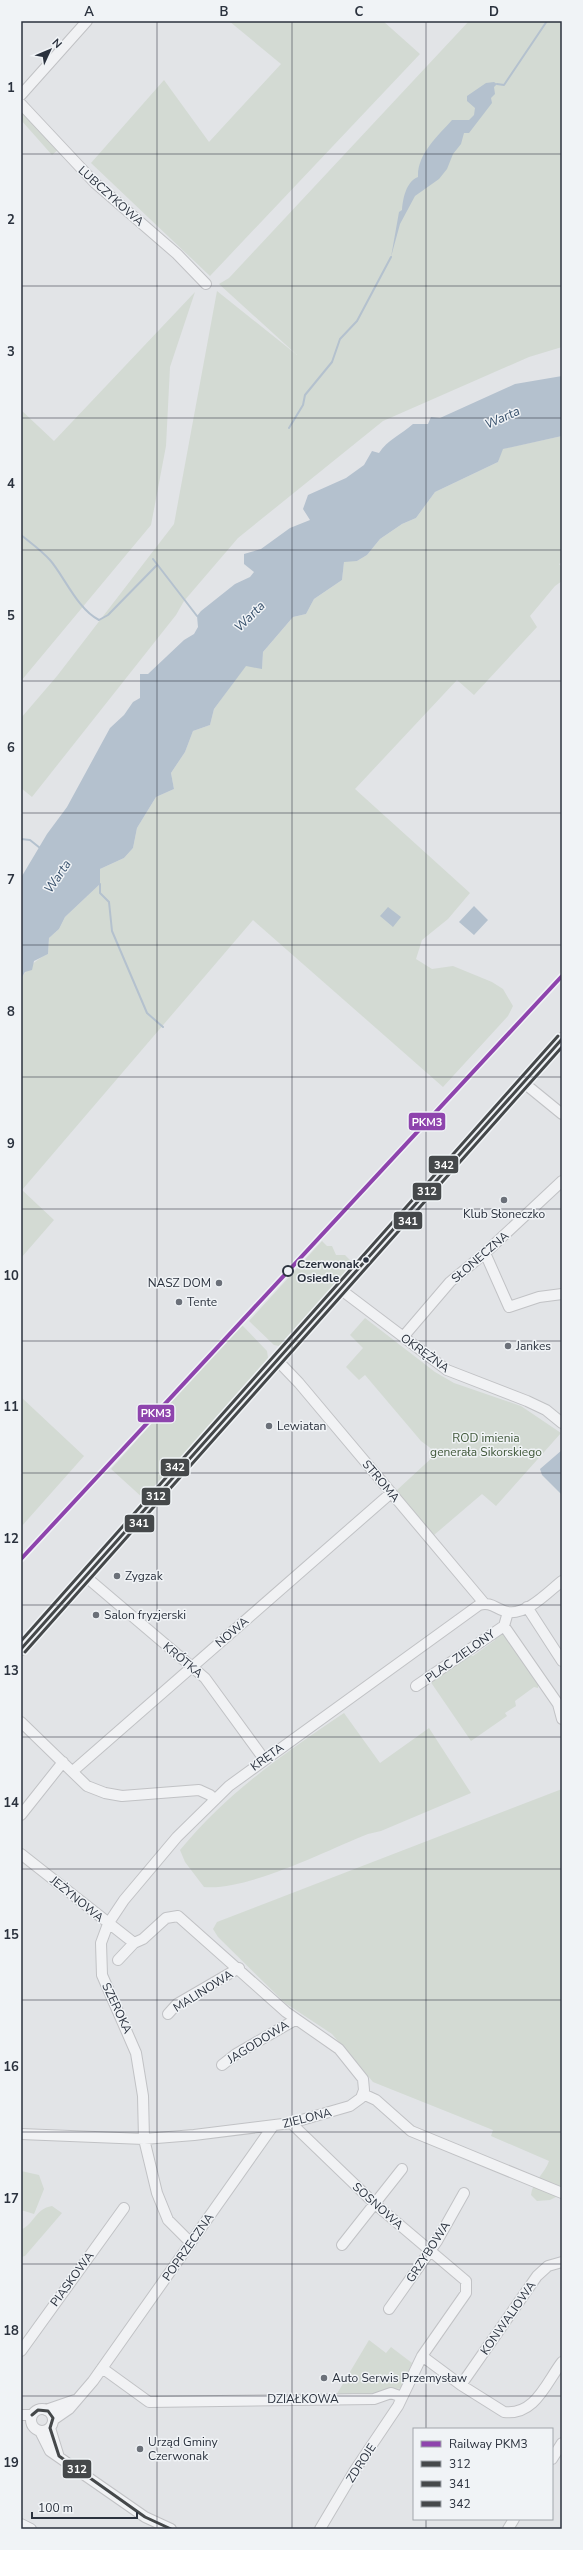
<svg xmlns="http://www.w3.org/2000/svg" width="583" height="2550" font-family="'Nunito Sans',sans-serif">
<rect width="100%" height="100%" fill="#e2e4e7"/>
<path fill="#d3dad3" d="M 229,21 L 383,21 L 420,54 L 210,276 L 91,163 L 164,80 L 209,142 L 281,64 Z
M 469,21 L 562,21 L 562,347 L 529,357 L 383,421 L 238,538 L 184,601 L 176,615 L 32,797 L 21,788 L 21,718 L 57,676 L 174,524 L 217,291 L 297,355 L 219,284 L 229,278 Z
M 21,109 L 59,149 L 52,155 L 21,120 Z
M 195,292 L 170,367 L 166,446 L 151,525 L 21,681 L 21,410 L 54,441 Z
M 562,436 L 562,562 L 559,564 L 562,568 L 562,581 L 555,586 L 530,616 L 537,627 L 474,695 L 457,680 L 355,789 L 470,893 L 448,919 L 422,940 L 416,959 L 432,969 L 453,966 L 492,982 L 503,989 L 513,1006 L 508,1016 L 443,1087 L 253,920 L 22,1190 L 54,1220 L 21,1258 L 21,979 C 28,967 35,960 48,954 L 49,938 L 59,929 L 65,917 L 100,884 L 100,869 L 124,858 L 133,848 L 137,828 L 156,797 L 174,789 L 171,773 L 185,752 L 193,731 L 210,725 L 214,709 L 246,665 L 262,668 L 263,652 L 293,617 L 306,614 L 314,599 L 342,580 L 344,561 L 357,561 L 367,555 L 380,539 L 402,524 L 416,518 L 435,492 L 498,462 L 502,449 Z
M 322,1241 L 327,1246 L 332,1246 L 336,1255 L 345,1255 L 350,1260 L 347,1264 L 349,1265 L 340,1279 L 279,1346 L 274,1345 L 249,1321 Z
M 365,1318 L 435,1372 L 454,1383 L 521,1406 L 561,1433 L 496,1506 L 482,1494 L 434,1535 L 396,1491 L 437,1453 L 421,1441 L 365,1375 L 359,1380 L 346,1367 L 363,1348 L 350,1335 Z
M 241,1324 L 267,1351 L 268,1358 L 144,1499 L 111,1469 Z
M 21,1397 L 84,1456 L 21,1527 Z
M 503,1632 L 538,1684 L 538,1688 L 534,1687 L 515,1701 L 516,1706 L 505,1713 L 507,1716 L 471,1741 L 430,1681 L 467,1656 L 473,1656 L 495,1640 L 493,1637 Z
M 344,1713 L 380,1763 L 429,1728 L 471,1793 L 381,1831 L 368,1834 C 325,1851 248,1891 204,1887 L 185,1862 L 180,1850 C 229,1791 282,1755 344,1713 Z
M 562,1789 L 562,2194 L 550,2200 L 537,2201 L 531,2195 C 532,2183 545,2173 549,2161 L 491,2136 L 493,2130 L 373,2082 L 332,2034 L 285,2003 L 218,1937 L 213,1929 L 217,1922 Z
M 21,2171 L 39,2175 L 44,2189 L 34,2214 L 21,2210 Z
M 52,2206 L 62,2213 L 25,2256 L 21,2257 L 21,2230 C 35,2223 35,2209 52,2206 Z
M 369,2340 L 386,2353 L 391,2347 L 412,2363 L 401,2388 L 380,2393 L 335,2397 Z"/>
<path fill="#b4c1ce" d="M 494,82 L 497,84 L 494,87 L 495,94 L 491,98 L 492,103 L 469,133 L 464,133 L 461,144 L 453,154 L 447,169 L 439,179 L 415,196 L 400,224 L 391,257 L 399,212 L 402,210 C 403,198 406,182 418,177 C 417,154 438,136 452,120 L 469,120 L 474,115 L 475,108 L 467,101 L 467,96 L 486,83 Z
M 562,376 L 562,436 L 503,449 L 498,462 L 435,492 L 416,518 L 402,524 L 380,539 L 367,555 L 357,561 L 344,562 L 342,580 L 314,599 L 306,614 L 293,617 L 263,652 L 262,669 L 246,666 L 214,709 L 210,725 L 193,731 L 185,752 L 171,773 L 174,789 L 156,797 L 137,828 L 133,848 L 124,858 L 100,869 L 100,884 L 65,917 L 59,929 L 49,938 L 48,954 L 34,961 L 32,970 L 25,972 L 21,979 L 22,876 L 47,834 L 67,807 L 110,728 L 124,715 L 133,702 L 140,698 L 140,674 L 148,674 L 184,640 L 194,634 L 198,627 L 197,616 L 201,611 L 235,584 L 250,577 L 254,572 L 244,564 L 244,554 L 261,549 L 290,528 L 310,520 L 303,509 L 308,495 L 346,478 L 364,465 L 372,451 L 379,453 C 387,440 401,435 413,424 L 428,424 L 431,417 L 440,418 L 515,384 Z
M 474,906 L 488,920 L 474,935 L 459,922 Z
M 388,907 L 401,917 L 393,927 L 380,916 Z
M 562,1450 L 562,1495 L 542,1475 L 540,1469 Z"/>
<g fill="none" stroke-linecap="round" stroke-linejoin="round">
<path stroke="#b4c1ce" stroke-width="2" d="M 497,84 L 504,85 L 506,82 L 547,21
M 289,428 L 303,405 L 305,395 L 332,362 L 340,339 L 357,321 L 391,257
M 21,535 C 31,543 41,550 50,560 C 64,576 78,610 99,620 L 108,615 L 157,565
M 153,559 L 197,616
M 21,839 L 30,840 L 40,848
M 100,884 L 100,893 L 109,902 L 112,931 L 147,1013 L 163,1027"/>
<g stroke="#c1c2c5" stroke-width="12">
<path id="minor" d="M 21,95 L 87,21
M 21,104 L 95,183 L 177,254 L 206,284
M 524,1083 L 562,1114
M 485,1253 L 509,1307 L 539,1297 L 562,1294
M 340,1289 L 447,1370 L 527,1401 L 546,1410 L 562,1423
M 403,1337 L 450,1282 L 485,1253 L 562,1181
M 277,1360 L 299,1383 L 484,1603
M 85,1576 L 205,1678 L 264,1759
M 527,1607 L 562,1661
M 504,1626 L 558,1704 L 562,1719
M 416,1686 L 504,1626 L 508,1612
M 21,1722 L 87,1786 L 105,1793 L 122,1796 L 199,1790 L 210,1795 L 214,1799
M 73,1771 L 391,1493
M 21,1815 L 63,1762
M 21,1854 L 134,1943
M 168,2014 L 177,2004 L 239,1968
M 222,2065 L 236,2054 L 295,2020
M 363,2094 L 376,2100 L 411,2131 L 562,2193
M 291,2123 L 375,2204 L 466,2281 L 466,2293 L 422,2356
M 21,2134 L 144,2139 L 194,2135 L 291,2123 L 350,2106 L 361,2098 L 364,2090 L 363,2079 L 339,2049 L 286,2012 L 178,1916 L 166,1918 L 143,1939 L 134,1943 L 118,1960
M 191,2243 L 168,2220 L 157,2193 L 144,2139 L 143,2096 L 136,2053 L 102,1975 L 101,1943 L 108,1924 L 124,1900 L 177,1837 L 229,1786 L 479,1605 C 491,1601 497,1610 508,1612 C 527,1615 548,1592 562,1581
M 342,2245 L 402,2169
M 389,2309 L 437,2241 L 464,2193
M 21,2351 L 124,2208
M 102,2368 L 149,2402 L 374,2399 L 391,2393 L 402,2397
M 461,2385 L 537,2276 L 548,2266 L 562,2262
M31 2420a11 11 0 1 1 22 0a11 11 0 1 1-22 0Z
M 46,2410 L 75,2400
M 21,2415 L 32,2415
M 53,2420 L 69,2409 L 93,2381 L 273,2126
M 50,2428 L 58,2454
M 40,2431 L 50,2451 L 145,2517 L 171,2529
M 552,2459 L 562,2443
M 21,2524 L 31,2529
M 320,2529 L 355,2470 L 398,2406 L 422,2356 L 461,2385 L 504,2412 C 535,2416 546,2383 562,2362
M 508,2529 L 514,2519"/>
</g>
<g stroke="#bfc1c4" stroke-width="14">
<path id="major" d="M 21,1649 L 562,1039"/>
</g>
<use href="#minor" stroke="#f1f2f4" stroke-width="10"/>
<use href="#major" stroke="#f6f6f6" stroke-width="12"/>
<g stroke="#f0f3f6" stroke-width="6">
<path id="bus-1" d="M 21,1649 L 562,1039
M 32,2415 L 38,2410 L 48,2411 L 53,2418 L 50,2428
M 50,2428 L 59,2456 L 145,2517 L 171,2529"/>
</g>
<g stroke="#f0f3f6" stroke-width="6">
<path id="bus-2" d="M 25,1652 L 562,1047"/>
</g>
<g stroke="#f0f3f6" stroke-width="6">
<path id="bus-3" d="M 21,1641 L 558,1036"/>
</g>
<use href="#bus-1" stroke="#45484a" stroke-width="3"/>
<use href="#bus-2" stroke="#45484a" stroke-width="3"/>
<use href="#bus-3" stroke="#45484a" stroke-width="3"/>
<g stroke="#f0f3f6" stroke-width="7">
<path id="rail-1" d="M 21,1559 L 562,976"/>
</g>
<use href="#rail-1" stroke="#8e44ad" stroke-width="4"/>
</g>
<path fill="none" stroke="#2b323e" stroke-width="1" stroke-opacity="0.55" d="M 157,21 L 157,2529M 292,21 L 292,2529M 426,21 L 426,2429M 21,154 L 562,154M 21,286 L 562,286M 21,418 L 562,418M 21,550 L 562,550M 21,681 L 562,681M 21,813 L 562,813M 21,945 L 562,945M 21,1077 L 562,1077M 21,1209 L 562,1209M 21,1341 L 562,1341M 21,1473 L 562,1473M 21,1605 L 562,1605M 21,1737 L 562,1737M 21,1869 L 562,1869M 21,2000 L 562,2000M 21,2132 L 562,2132M 21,2264 L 562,2264M 21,2396 L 562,2396M 426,2519 L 426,2529"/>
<g fill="#6b7079" stroke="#f0f3f6" stroke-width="1.5">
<circle cx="504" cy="1200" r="4"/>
<circle cx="219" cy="1283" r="4"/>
<circle cx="179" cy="1302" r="4"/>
<circle cx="508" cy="1346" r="4"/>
<circle cx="269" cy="1426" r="4"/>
<circle cx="117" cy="1576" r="4"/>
<circle cx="96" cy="1615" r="4"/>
<circle cx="324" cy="2378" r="4"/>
<circle cx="140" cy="2449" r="4"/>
</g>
<circle fill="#2b323e" stroke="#f0f3f6" stroke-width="1.5" cx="366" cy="1260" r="3.5"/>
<circle fill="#f0f3f6" stroke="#2b323e" stroke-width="2" cx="288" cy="1271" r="5"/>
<g text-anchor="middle" stroke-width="3" stroke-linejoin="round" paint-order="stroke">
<g font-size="12" fill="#2b323e" stroke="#f0f3f6">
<text transform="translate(111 196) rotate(42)" y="4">LUBCZYKOWA</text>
<text transform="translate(480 1257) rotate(-41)" y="4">SŁONECZNA</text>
<text transform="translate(425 1353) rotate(36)" y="4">OKRĘŻNA</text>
<text transform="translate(381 1481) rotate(50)" y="4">STROMA</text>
<text transform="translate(232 1632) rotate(-41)" y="4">NOWA</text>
<text transform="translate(460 1656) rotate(-35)" y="4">PLAC ZIELONY</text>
<text transform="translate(183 1660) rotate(40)" y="4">KRÓTKA</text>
<text transform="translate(267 1757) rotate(-36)" y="4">KRĘTA</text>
<text transform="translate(77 1899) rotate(39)" y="4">JEŻYNOWA</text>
<text transform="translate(203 1991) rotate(-32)" y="4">MALINOWA</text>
<text transform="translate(117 2008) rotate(65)" y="4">SZEROKA</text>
<text transform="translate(258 2042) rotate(-32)" y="4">JAGODOWA</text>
<text transform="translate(307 2118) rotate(-14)" y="4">ZIELONA</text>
<text transform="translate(378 2206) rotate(42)" y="4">SOSNOWA</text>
<text transform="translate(188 2247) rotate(-55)" y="4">POPRZECZNA</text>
<text transform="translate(428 2252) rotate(-57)" y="4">GRZYBOWA</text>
<text transform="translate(72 2279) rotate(-54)" y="4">PIASKOWA</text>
<text transform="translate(508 2318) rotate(-55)" y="4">KONWALIOWA</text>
<text x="303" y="2403">DZIAŁKOWA</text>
<text transform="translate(361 2463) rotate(-57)" y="4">ZDROJE</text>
</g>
<g font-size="12" fill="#2b323e" stroke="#f0f3f6" text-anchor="start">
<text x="504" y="1218" text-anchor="middle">Klub Słoneczko</text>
<text x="211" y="1287" text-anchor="end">NASZ DOM</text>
<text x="187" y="1306">Tente</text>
<text x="516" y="1350">Jankes</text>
<text x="277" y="1430">Lewiatan</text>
<text x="125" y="1580">Zygzak</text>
<text x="104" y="1619">Salon fryzjerski</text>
<text x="332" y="2382">Auto Serwis Przemysław</text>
<text x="148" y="2446">Urząd Gminy<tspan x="148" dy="14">Czerwonak</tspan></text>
</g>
<g font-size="12" font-weight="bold" fill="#2b323e" stroke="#f0f3f6" text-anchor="start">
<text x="297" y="1268">Czerwonak<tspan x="297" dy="14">Osiedle</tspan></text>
</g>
<g font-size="12" fill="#40583a" stroke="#f0f3f6">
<text x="486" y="1442">ROD imienia<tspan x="486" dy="14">generała Sikorskiego</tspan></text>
</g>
<g font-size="13" font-style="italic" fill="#39526d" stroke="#f0f3f6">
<text transform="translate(502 417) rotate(-24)" y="5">Warta</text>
<text transform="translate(249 616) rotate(-45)" y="5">Warta</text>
<text transform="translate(57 876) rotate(-56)" y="5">Warta</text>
</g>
</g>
<g stroke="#f0f3f6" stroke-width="1.5">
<rect x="408" y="1112" width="38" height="19" rx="4" fill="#8e44ad"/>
<rect x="428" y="1155" width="31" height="19" rx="4" fill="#45484a"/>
<rect x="412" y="1182" width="30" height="19" rx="4" fill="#45484a"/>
<rect x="393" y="1211" width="30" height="19" rx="4" fill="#45484a"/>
<rect x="137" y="1404" width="38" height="19" rx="4" fill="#8e44ad"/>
<rect x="160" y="1458" width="30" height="19" rx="4" fill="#45484a"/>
<rect x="141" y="1487" width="30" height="19" rx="4" fill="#45484a"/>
<rect x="124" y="1514" width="31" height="19" rx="4" fill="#45484a"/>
<rect x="62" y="2459" width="30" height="20" rx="4" fill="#45484a"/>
</g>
<g font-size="11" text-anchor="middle" font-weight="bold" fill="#fff">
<text x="427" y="1126">PKM3</text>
<text x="444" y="1169">342</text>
<text x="427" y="1195">312</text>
<text x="408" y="1225">341</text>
<text x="156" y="1417">PKM3</text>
<text x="175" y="1471">342</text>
<text x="156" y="1500">312</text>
<text x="139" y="1527">341</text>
<text x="77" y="2473">312</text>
</g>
<rect width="583" height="2550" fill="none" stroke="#f0f3f6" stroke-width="44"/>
<rect x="413" y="2428" width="140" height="92" fill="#f0f3f6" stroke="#a1a6ac"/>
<rect x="421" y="2441" width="20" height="6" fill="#8e44ad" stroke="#a1a6ac"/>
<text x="449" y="2448" font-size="12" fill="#2b323e">Railway PKM3</text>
<rect x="421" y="2461" width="20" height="6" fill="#45484a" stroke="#a1a6ac"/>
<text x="449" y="2468" font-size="12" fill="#2b323e">312</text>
<rect x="421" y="2481" width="20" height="6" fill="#45484a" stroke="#a1a6ac"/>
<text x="449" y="2488" font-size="12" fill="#2b323e">341</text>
<rect x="421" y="2501" width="20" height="6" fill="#45484a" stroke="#a1a6ac"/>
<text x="449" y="2508" font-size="12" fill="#2b323e">342</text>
<g transform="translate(50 50) rotate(46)" stroke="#f0f3f6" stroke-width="3" paint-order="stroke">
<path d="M0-3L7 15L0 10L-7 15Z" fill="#2b323e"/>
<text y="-6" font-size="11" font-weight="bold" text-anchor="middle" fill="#2b323e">N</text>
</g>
<path d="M32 2512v6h105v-6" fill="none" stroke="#2b323e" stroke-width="2"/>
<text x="38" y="2512" font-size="12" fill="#2b323e" stroke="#f0f3f6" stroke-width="3" paint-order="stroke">100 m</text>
<rect x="22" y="22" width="539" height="2506" fill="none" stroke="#2b323e" stroke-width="1.5"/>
<g font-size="13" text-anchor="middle" font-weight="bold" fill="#2b323e">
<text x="89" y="16">A</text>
<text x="224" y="16">B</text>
<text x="359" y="16">C</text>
<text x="494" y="16">D</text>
<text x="11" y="92">1</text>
<text x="11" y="224">2</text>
<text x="11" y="356">3</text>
<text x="11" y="488">4</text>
<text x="11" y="620">5</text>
<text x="11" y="752">6</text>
<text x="11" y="884">7</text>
<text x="11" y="1016">8</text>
<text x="11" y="1148">9</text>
<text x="11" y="1280">10</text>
<text x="11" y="1411">11</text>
<text x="11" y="1543">12</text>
<text x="11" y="1675">13</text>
<text x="11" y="1807">14</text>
<text x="11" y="1939">15</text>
<text x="11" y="2071">16</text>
<text x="11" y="2203">17</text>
<text x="11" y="2335">18</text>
<text x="11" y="2467">19</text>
</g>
</svg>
